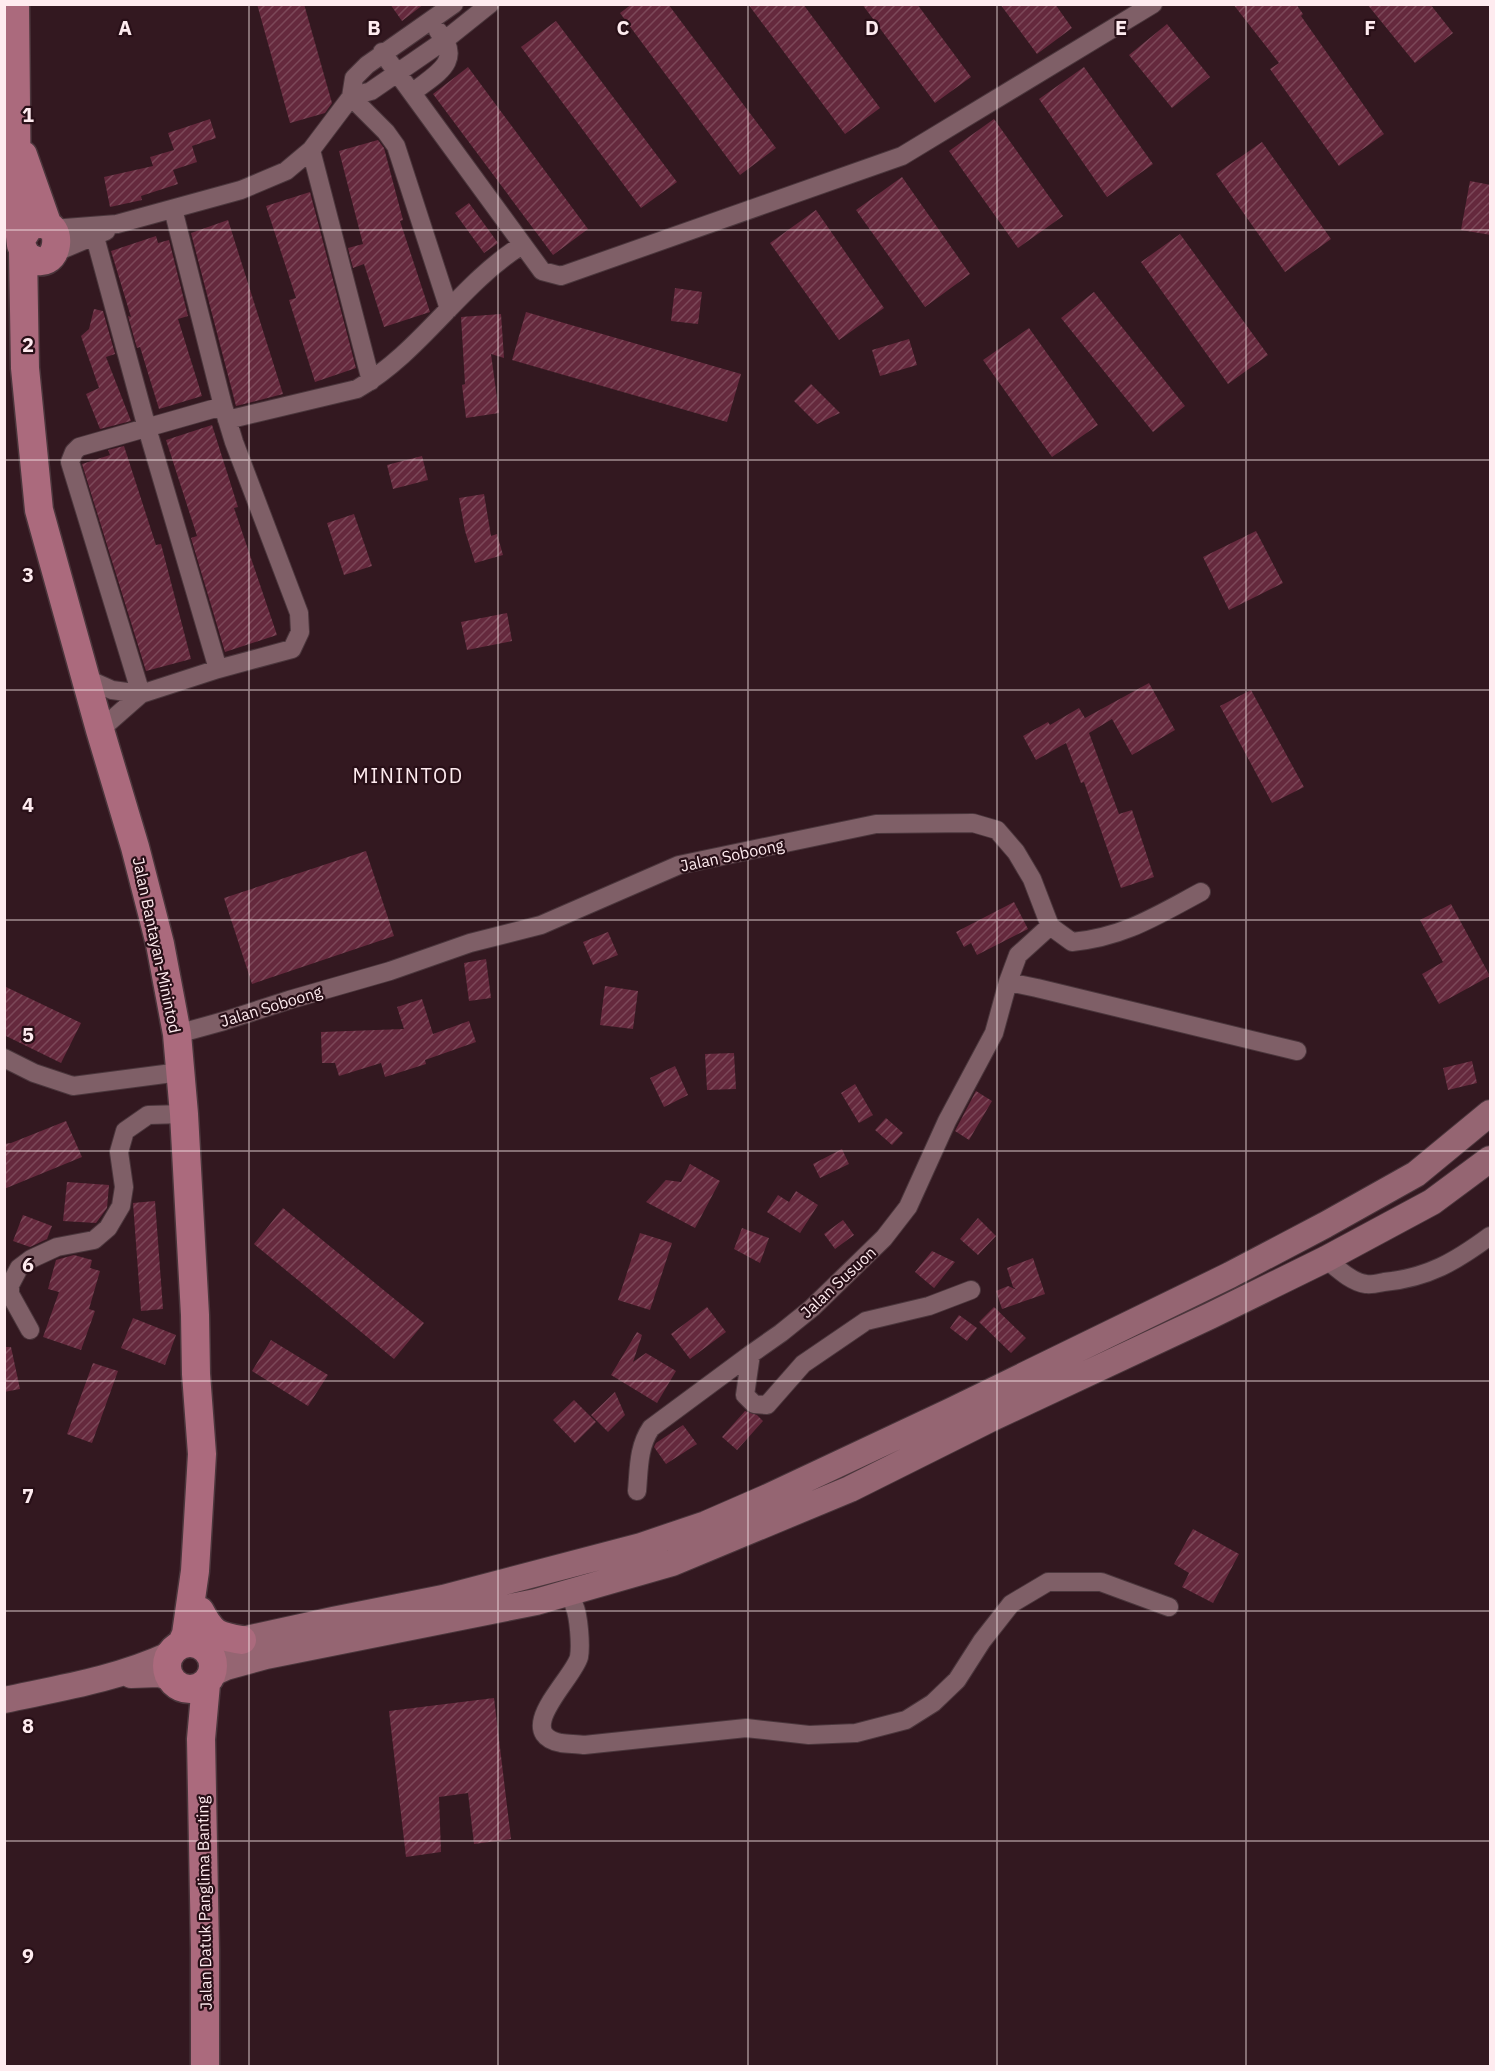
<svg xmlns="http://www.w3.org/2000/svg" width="1495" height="2071" font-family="'IBM Plex Sans',sans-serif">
<defs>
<pattern id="building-hatch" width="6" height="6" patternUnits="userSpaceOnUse" patternTransform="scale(1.5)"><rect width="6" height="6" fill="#65293d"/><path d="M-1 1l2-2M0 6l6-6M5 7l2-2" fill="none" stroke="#7c4859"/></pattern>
</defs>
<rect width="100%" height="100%" fill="#331820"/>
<path fill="url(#building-hatch)" d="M 257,4 L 304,4 L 332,103 L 325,113 L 290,123 Z
M 390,4 L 424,4 L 402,21 Z
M 632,4 L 668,4 L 776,148 L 740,175 L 620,13 Z
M 748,4 L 803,4 L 880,108 L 845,134 Z
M 862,4 L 917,4 L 971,77 L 935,103 Z
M 1000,4 L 1055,4 L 1072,28 L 1037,54 Z
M 1233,4 L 1296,4 L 1303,14 L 1301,16 L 1384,134 L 1339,166 L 1270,69 L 1279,63 Z
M 1367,4 L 1430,4 L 1453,33 L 1415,63 Z
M 556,21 L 677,182 L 641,208 L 521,47 Z
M 1167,24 L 1210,77 L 1172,108 L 1129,55 Z
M 468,67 L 588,229 L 553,255 L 433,94 Z
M 1084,67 L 1153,164 L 1107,197 L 1039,99 Z
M 210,119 L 216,138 L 192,146 L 197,162 L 173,170 L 178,184 L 141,196 L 142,200 L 110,207 L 104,177 L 153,166 L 150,157 L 174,150 L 168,133 Z
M 994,119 L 1063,216 L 1018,248 L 949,151 Z
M 378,140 L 384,148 L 403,220 L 400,221 L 430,312 L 384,327 L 364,264 L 353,268 L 348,248 L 363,244 L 339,151 Z
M 1262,142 L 1331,239 L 1285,272 L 1216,174 Z
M 902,177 L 970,274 L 925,307 L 856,210 Z
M 1470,181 L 1491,185 L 1491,235 L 1461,230 Z
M 310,192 L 356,368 L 315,382 L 289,300 L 296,298 L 266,206 Z
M 469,203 L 498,243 L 484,253 L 455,213 Z
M 816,210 L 884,308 L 839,340 L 770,243 Z
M 228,220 L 283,394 L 236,406 L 191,233 Z
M 1180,234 L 1268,355 L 1228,384 L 1141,262 Z
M 156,236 L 158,243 L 169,240 L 188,316 L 178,319 L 202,396 L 159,409 L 140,347 L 137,348 L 128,316 L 131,317 L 111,251 Z
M 675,288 L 702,292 L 698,324 L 671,321 Z
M 1094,292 L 1185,406 L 1153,432 L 1061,318 Z
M 94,309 L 103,311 L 115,354 L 106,357 L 131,421 L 100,429 L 86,394 L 99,388 L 81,336 L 89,329 Z
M 526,312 L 741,374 L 727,422 L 512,360 Z
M 501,314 L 504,358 L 491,354 L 499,413 L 466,418 L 462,385 L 465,384 L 461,317 Z
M 1029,328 L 1098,425 L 1052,457 L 983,360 Z
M 909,339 L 917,365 L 880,376 L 872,350 Z
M 811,384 L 840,413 L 817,424 L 794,401 Z
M 212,425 L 238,507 L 234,508 L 277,635 L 225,652 L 191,538 L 197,536 L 166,440 Z
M 124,446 L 156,545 L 161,544 L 191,659 L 146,671 L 82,464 L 110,455 L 108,450 Z
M 422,456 L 428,480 L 393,489 L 387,465 Z
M 484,494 L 491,536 L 497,534 L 503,555 L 475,563 L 465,531 L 459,498 Z
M 354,514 L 372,566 L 344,575 L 327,523 Z
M 1256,531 L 1283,583 L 1229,610 L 1203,557 Z
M 507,613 L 512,641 L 467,650 L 461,622 Z
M 1149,683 L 1175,730 L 1132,755 L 1112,719 L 1089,733 L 1119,814 L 1132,810 L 1154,877 L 1121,888 L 1084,782 L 1081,783 L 1066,743 L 1036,760 L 1023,736 L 1048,722 L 1050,725 L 1079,708 L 1085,718 Z
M 1251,690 L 1304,787 L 1272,803 L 1220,706 Z
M 366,851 L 394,936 L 252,984 L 224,898 Z
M 1014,902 L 1028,929 L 977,955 L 971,943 L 964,947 L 956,932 Z
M 1451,904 L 1490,976 L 1439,1004 L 1422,974 L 1443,962 L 1420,920 Z
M 608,932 L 618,955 L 593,965 L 583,942 Z
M 486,959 L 491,998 L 469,1001 L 464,963 Z
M 4,986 L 81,1023 L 61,1063 L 4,1035 Z
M 605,986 L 638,991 L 633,1029 L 600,1025 Z
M 422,999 L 433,1034 L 469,1021 L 476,1042 L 425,1060 L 426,1064 L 385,1077 L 381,1063 L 339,1076 L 335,1063 L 322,1063 L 321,1032 L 404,1029 L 397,1007 Z
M 734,1053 L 736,1089 L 707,1090 L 705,1054 Z
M 1472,1061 L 1477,1083 L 1448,1090 L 1443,1068 Z
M 675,1066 L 688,1095 L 664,1107 L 650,1078 Z
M 855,1084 L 873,1115 L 859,1123 L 841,1093 Z
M 976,1091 L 992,1101 L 969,1140 L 955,1131 Z
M 886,1118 L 903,1133 L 892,1145 L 875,1130 Z
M 66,1121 L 82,1157 L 4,1189 L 4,1144 L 11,1143 Z
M 842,1149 L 849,1164 L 820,1178 L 813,1164 Z
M 690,1164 L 720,1181 L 695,1228 L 646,1202 L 666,1180 L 681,1182 Z
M 67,1182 L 109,1185 L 107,1208 L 96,1223 L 63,1221 Z
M 796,1191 L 818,1205 L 800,1233 L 767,1212 L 778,1195 L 789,1202 Z
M 155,1201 L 163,1309 L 141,1311 L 133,1203 Z
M 283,1208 L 424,1323 L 394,1359 L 254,1244 Z
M 23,1215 L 52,1226 L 47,1239 L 30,1247 L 13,1241 Z
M 978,1218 L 996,1236 L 978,1255 L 960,1239 Z
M 843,1220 L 854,1235 L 835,1249 L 824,1234 Z
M 742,1228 L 769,1238 L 760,1263 L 734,1249 Z
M 640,1233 L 672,1243 L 650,1310 L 618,1300 Z
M 932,1251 L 955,1262 L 934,1288 L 915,1272 Z
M 74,1255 L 92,1260 L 90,1268 L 100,1271 L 89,1309 L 95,1311 L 81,1350 L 43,1337 L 59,1292 L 48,1289 L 56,1260 Z
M 1033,1258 L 1045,1294 L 1002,1309 L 996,1291 L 1008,1286 L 1017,1290 L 1013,1287 L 1007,1268 Z
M 707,1307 L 726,1332 L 690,1359 L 671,1334 Z
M 994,1307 L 1026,1338 L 1011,1353 L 979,1322 Z
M 959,1315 L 977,1328 L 967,1341 L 950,1328 Z
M 133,1318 L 176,1335 L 165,1365 L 121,1348 Z
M 637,1332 L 642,1335 L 633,1362 L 646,1353 L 676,1371 L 657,1403 L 611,1375 Z
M 271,1340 L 328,1375 L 308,1406 L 252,1371 Z
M 4,1347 L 11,1347 L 20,1389 L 4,1392 Z
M 93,1363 L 118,1371 L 92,1443 L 67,1434 Z
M 615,1392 L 625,1415 L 608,1432 L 591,1415 Z
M 574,1400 L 596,1422 L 575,1443 L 553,1420 Z
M 745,1411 L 757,1415 L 763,1421 L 737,1450 L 722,1437 Z
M 683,1425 L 697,1444 L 666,1464 L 654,1447 L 656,1443 Z
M 1193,1529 L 1239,1554 L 1213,1603 L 1182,1587 L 1189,1573 L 1174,1564 Z
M 494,1698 L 511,1839 L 474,1844 L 468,1793 L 439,1797 L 441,1852 L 406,1857 L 389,1711 Z"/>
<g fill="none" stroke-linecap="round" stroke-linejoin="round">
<g stroke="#4b363c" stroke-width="20">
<path id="street" d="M 382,52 L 542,271 L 561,276 L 902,156 L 1153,4
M 412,93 C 435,74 465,62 438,31
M 351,97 L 386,132 L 396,146 L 449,309
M 351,97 L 371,91 L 445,40 L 490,4
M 311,150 L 371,381
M 52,229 L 117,224 L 241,190 L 286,171 L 311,150 L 351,97 L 354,78 L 367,65 L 454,4
M 95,237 L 147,428 L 218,669
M 54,253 L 106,231
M 227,420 L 357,389 C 421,352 460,284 522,245
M 85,678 L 112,690 L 141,694
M 141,694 L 70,462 L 74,452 L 79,447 L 223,406
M 100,730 L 141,694 L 218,669 L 292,649 L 300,632 L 299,613 L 234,442 L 223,406 L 173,209
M 1008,982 L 1037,988 L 1297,1051
M 177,1034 L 224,1021 L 289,1000 L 390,971 L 470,943 L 541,925 L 679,865 L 876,824 L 973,823 L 997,830 L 1016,852 L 1032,879 L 1050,926 L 1072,942 C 1124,937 1156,916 1201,892
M 4,1058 L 34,1073 L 73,1086 L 180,1072
M 1326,1259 C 1337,1268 1351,1282 1366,1284 C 1371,1285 1379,1283 1384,1282 C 1428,1278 1456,1261 1490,1236
M 971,1290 L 929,1306 L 866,1321 L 803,1364 L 767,1405 L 754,1404 L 745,1395 L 751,1354 L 781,1333 L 812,1308 L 884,1238 L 908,1207 L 947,1121 L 994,1033 L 1008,982 L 1018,955 L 1050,926
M 30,1330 L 10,1294 L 10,1285 L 19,1268 L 31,1259 L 57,1247 L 94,1240 L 108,1228 L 121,1206 L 124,1187 L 119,1152 L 125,1131 L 148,1115 L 184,1114
M 637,1491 C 639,1469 638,1447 651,1428 L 751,1354
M 567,1594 C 569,1597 573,1601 574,1605 C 579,1616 581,1646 579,1657 C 574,1678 511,1733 561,1743 C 568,1744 577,1744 584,1745 L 746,1728 L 809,1735 L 856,1733 L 906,1720 L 933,1703 L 957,1680 L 982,1641 L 1011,1604 L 1048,1582 L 1101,1582 L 1169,1607"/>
</g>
<g stroke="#4b363c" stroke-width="28">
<path id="secondary" d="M 206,1648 L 224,1646 L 242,1640 L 333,1620 L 443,1598 L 641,1546 L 706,1524 L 768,1497 L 951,1411 L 1230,1275 L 1325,1225 L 1416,1174 L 1490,1113
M 211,1674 L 226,1667 L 266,1656 L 536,1602 L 672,1563 L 850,1489 L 990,1419 L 1210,1316 L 1326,1259 L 1432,1202 L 1490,1159
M 131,1675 L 159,1674 L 169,1677
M 4,1700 C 60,1688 117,1679 169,1655"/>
</g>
<g stroke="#4b363c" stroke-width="31">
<path id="primary" d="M 15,4 L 17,210 L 21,245 L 26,255 C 60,283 71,208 29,227 L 22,238
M 23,155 L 48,226
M 23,251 L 25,368 L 39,510 L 100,730 L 135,847 L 160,944 L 177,1034 L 184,1114 L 195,1315 L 196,1374 L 202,1454 L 195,1571 L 186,1634 L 182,1643
M 200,1611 C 212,1634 217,1636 242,1640
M167 1666a23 23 0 1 1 46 0a23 23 0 1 1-46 0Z
M 205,2066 L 205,1949 L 201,1739 L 206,1684"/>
</g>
<use href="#street" stroke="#7f5f67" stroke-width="18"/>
<use href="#secondary" stroke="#956572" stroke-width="26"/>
<use href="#primary" stroke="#ab6a7d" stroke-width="28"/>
</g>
<path fill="none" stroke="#feebef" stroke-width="1.5" stroke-opacity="0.55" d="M 249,4 L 249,2066M 498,4 L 498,2066M 748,4 L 748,2066M 997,4 L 997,2066M 1246,4 L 1246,2066M 4,230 L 1490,230M 4,460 L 1490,460M 4,690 L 1490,690M 4,920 L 1490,920M 4,1151 L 1490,1151M 4,1381 L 1490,1381M 4,1611 L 1490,1611M 4,1841 L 1490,1841"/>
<g text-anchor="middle" stroke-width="4.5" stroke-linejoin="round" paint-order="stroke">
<g font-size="16" fill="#feebef" stroke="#280f17">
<text transform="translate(732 855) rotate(-12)" y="6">Jalan Soboong</text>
<text transform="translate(157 945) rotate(78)" y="6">Jalan Bantayan-Minintod</text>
<text transform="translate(271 1006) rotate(-17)" y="6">Jalan Soboong</text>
<text transform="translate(838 1282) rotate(-43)" y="6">Jalan Susuon</text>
<text transform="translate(204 1903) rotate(-91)" y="6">Jalan Datuk Panglima Banting</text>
</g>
<g font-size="20" letter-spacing="1.5" fill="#feebef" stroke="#280f17">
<text x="408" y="783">MININTOD</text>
</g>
</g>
<g font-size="20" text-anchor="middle" font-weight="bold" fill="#feebef" stroke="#280f17" stroke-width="4.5" stroke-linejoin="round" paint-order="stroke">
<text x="125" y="35">A</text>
<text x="374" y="35">B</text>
<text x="623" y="35">C</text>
<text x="872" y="35">D</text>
<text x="1121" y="35">E</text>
<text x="1370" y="35">F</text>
<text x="28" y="122">1</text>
<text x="28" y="352">2</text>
<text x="28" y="582">3</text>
<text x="28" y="812">4</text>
<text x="28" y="1042">5</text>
<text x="28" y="1272">6</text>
<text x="28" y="1503">7</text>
<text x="28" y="1733">8</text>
<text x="28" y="1963">9</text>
</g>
<rect width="1495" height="2071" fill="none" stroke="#feebef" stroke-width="12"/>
</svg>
